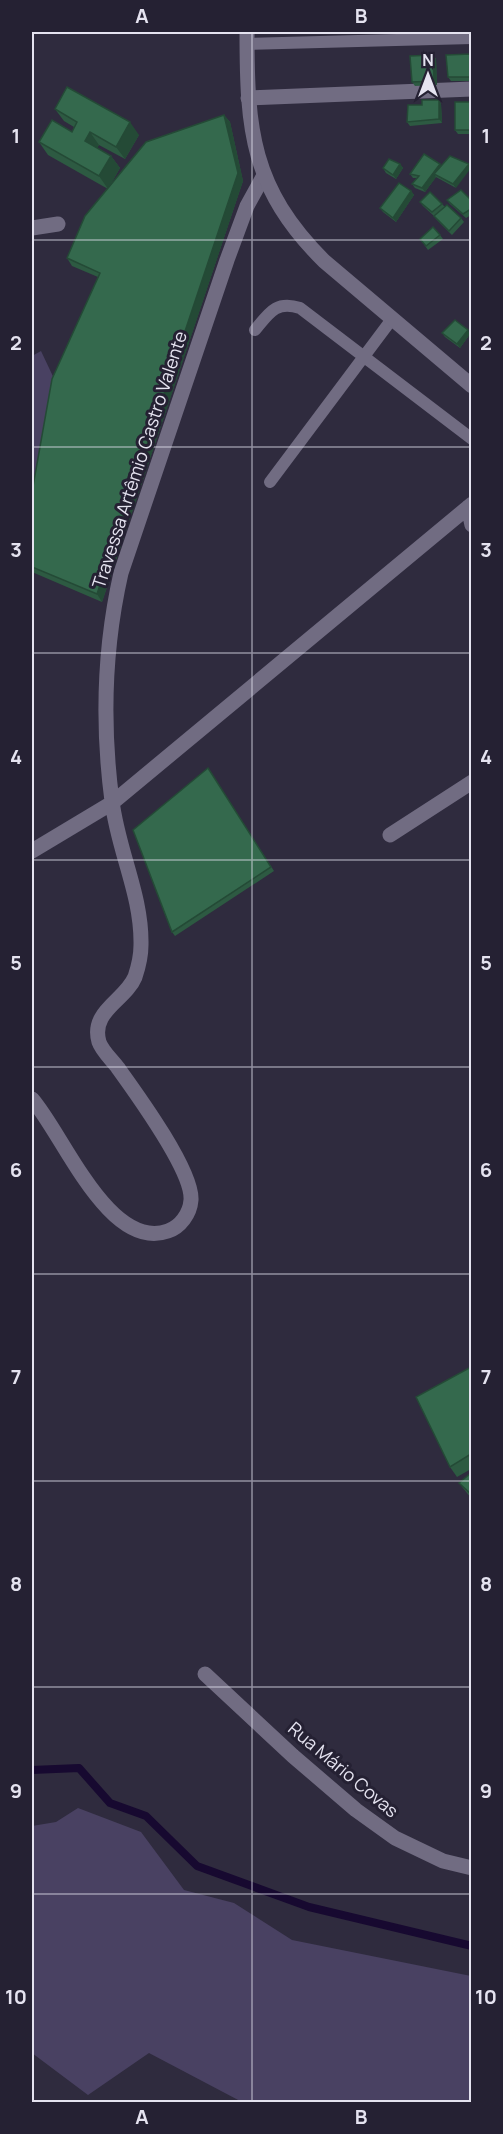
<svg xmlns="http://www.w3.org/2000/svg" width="503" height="2134" font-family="Manrope,sans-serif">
<rect width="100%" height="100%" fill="#2f2b3e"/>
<path fill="#494162" d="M 41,351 L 58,387 L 32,529 L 32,356 Z
M 78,1808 L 141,1832 L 184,1890 L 234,1903 L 292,1940 L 471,1976 L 471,2102 L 242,2102 L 149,2053 L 88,2095 L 32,2053 L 32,1826 L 56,1822 Z"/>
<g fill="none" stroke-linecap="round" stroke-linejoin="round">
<path stroke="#170930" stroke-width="8" d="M 32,1770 L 79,1768 L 110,1803 L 146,1816 L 197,1866 L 309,1907 L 472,1946"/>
<path stroke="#716c82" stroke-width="12" d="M 247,44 L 472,38
M 255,330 C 269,313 276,300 300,308 L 472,439
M 270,482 L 392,319"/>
<path stroke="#716c82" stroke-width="15" d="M 248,98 L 472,89
M 32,228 L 58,224
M 468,507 L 472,525
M 390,835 L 472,782
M 32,851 L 112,803 L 472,504
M 32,1099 C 63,1134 109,1252 168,1231 C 180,1227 190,1214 191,1200 C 193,1171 136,1093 118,1068 C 113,1061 102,1051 99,1042 C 90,1011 125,1001 135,977 C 138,968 141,954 141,945 C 142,895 118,851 112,801 C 102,725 104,648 121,573 L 227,260 L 247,206 L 263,177
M 205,1674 L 293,1756 L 356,1810 L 395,1838 L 443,1861 L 472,1868"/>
<path stroke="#716c82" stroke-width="15" d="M 247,32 C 247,130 251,188 324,261 L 472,386"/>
</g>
<path fill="#2d5a42" d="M 471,54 L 471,81 L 451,81 L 448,77 Z
M 433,55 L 436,59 L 437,85 L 415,86 L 412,82 Z
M 439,100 L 441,104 L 442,123 L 410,126 L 407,122 L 422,105 Z
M 471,102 L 471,134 L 458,134 L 455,130 Z
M 55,109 L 139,135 L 125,159 L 99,145 L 97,148 L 111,156 L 120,168 L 108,189 L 48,155 L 39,142 L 72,132 L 74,127 L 64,121 Z
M 224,115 L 230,122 L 243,181 L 102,602 L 32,572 L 32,492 L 98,277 L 72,266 L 67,258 Z
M 400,164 L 403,168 L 396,179 L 386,173 L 383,168 Z
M 441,166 L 456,188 L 436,177 L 425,192 L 415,188 L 412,184 L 417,178 L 413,178 L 410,174 Z
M 411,191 L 414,195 L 396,222 L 383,212 L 380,208 Z
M 447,200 L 471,200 L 471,215 L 466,218 L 450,204 Z
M 420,202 L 442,204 L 445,207 L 461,218 L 464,222 L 452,235 L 437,220 L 434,216 L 423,206 Z
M 440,235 L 443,239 L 428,250 L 420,239 Z
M 442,333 L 470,334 L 460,348 L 445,337 Z
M 208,768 L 274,871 L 175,936 L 172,932 Z
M 471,1367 L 471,1469 L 457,1477 L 450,1467 Z
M 471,1473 L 471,1498 L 459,1483 Z"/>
<path fill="#244a36" d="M 433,55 L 436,59 L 437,85 L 434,81 Z
M 439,100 L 441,104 L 442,123 L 439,119 Z
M 224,115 L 230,122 L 243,181 L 102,602 L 97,594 Z
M 130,122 L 139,135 L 125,159 L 116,147 Z
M 90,132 L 99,145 L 94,154 L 85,141 Z
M 111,156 L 120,168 L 108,189 L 99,176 Z
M 400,164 L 403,168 L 396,179 L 393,175 Z
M 440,164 L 443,168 L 434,174 L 436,177 L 425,192 L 422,188 Z
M 469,164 L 471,168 L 456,188 L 453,184 Z
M 411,191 L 414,195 L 396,222 L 393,218 Z
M 468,330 L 470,334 L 460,348 L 457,344 Z"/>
<path fill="#34694d" stroke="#244a36" stroke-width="1.5" d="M 471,54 L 471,77 L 448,77 L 446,55 Z
M 433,55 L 434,81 L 412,82 L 410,56 Z
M 67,87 L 130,122 L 116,147 L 90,132 L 85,141 L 111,156 L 99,176 L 39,142 L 52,120 L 72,132 L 77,122 L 55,109 Z
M 422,100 L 439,100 L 439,119 L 407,122 L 408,105 L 422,105 Z
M 455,102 L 471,102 L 471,130 L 455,130 Z
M 224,115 L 238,173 L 97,594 L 32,567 L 32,492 L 52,379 L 100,273 L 67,258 L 85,216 L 146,142 Z
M 424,154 L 440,164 L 422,188 L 412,184 L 419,176 L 410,174 Z
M 450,156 L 469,164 L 453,184 L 434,174 Z
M 389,159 L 400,164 L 393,175 L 383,168 Z
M 399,183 L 411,191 L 393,218 L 380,208 Z
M 461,190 L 471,200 L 471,209 L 463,214 L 447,200 Z
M 430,192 L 442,204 L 432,212 L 420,202 Z
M 447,205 L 461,218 L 449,231 L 434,216 Z
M 433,227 L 440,235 L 426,246 L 420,239 Z
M 455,320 L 468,330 L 457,344 L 442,333 Z
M 208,768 L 271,867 L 172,932 L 133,830 Z
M 471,1367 L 471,1454 L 450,1467 L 416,1397 Z
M 471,1473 L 471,1494 L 459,1483 Z"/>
<path fill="none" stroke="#e5e3f0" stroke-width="1.5" stroke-opacity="0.55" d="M 252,32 L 252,2102M 32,240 L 472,240M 32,447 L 472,447M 32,653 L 472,653M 32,860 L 472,860M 32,1067 L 472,1067M 32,1274 L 472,1274M 32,1481 L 472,1481M 32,1687 L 472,1687M 32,1894 L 472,1894"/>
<g text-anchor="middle" stroke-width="6" stroke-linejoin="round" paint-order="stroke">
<g font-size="18" fill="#e5e3f0" stroke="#252133">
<text transform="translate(140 460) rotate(-72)" y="6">Travessa Artêmio Castro Valente</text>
<text transform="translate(343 1770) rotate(40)" y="6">Rua Mário Covas</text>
</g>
</g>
<rect width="503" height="2134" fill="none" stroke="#252133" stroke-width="66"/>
<g transform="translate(428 75)" stroke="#252133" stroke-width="4.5" paint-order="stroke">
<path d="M0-4.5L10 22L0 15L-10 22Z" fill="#e5e3f0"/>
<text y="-9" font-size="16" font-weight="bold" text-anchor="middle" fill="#e5e3f0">N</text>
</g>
<rect x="33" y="33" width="437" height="2068" fill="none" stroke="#e5e3f0" stroke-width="2"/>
<g font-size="20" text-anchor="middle" font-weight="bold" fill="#e5e3f0">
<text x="142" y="23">A</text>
<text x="361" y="23">B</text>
<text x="16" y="143">1</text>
<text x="486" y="143">1</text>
<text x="16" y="350">2</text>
<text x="486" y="350">2</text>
<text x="16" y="557">3</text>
<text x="486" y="557">3</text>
<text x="16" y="764">4</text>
<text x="486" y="764">4</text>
<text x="16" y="970">5</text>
<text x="486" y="970">5</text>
<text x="16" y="1177">6</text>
<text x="486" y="1177">6</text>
<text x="16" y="1384">7</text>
<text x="486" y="1384">7</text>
<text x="16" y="1591">8</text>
<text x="486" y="1591">8</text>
<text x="16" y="1798">9</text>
<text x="486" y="1798">9</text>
<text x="16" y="2004">10</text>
<text x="486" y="2004">10</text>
<text x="142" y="2124">A</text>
<text x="361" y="2124">B</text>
</g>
</svg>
